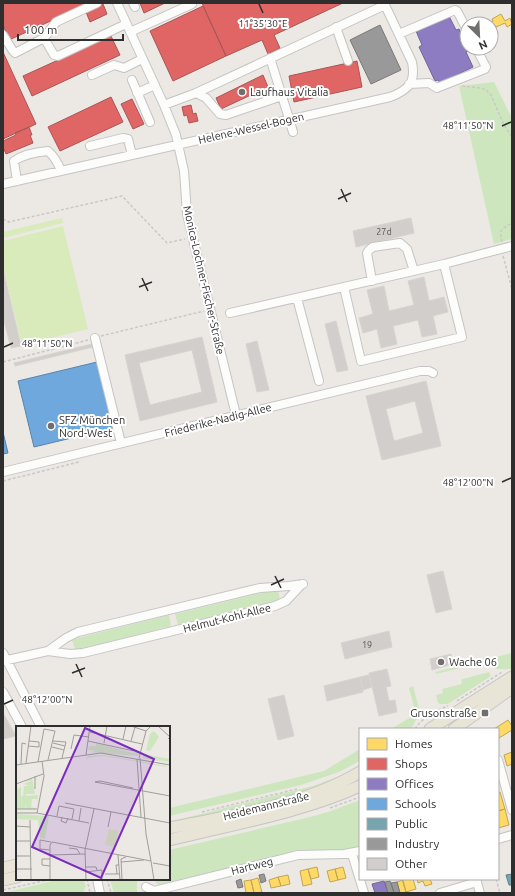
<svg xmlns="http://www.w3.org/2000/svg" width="515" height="896" font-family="Ubuntu,sans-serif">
<rect width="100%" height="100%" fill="#ece8e4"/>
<path fill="#cee6be" d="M 494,82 L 512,118 L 512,239 L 494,244 L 459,86 Z
M 274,590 L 278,591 L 280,599 L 275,602 L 178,625 L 175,614 Z
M 169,615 L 171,626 L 82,649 L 75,649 L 72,640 L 81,637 Z
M 512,653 L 511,669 L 496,669 L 491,662 L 489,661 L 436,674 L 435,672 Z
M 489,672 L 491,676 L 451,702 L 447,704 L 440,704 L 438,703 L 436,695 L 443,693 L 442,689 L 462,684 L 461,680 L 463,679 Z
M 413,686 L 421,716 L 416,720 L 411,729 L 391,729 L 416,714 L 409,688 Z
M 360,749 L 360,761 L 339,772 L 301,785 L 169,816 L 169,808 L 324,771 Z
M 360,766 L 360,768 C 302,801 233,810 169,825 L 169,822 L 313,786 L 348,773 Z
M 360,800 L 360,847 L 346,850 L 290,853 L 159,885 L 157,884 L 154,879 L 169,879 L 169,850 L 310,817 L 328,812 Z
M 61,879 L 83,879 L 86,886 L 83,893 L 3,893 Z
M 110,879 L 138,879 L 137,884 L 137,893 L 114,893 Z"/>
<path fill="#d9eabb" d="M 62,218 L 63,223 L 3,238 L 3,232 Z
M 63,226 L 88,329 L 22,345 L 3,266 L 3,241 Z"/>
<path fill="#ffd966" stroke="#c0a655" d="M 501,14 L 505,21 L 510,18 L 512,24 L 507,27 L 505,23 L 496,27 L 496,26 L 491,28 L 491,24 L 488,24 L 493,21 L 492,19 Z
M 508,720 L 512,726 L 512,730 L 499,738 L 498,729 L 494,729 Z
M 512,752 L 512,764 L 507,766 L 504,755 Z
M 500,792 L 505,809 L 498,811 L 498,793 Z
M 505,809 L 509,825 L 498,828 L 498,811 Z
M 317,867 L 319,877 L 311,879 L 308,869 Z
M 343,867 L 346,878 L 338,880 L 335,869 Z
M 308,869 L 312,884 L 303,886 L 300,871 Z
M 335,869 L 338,880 L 330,882 L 327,871 Z
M 288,875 L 290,884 L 281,886 L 278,877 Z
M 278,877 L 281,886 L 271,888 L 269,880 Z
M 258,878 L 262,892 L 254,893 L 251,880 Z
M 402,879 L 413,879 L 416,889 L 406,892 Z
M 417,879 L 430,879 L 432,884 L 425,886 L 423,881 L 418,883 Z
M 251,880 L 254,893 L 246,893 L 244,881 Z
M 403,880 L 406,892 L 400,893 L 397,882 Z"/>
<path fill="#e06666" stroke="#ab5555" d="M 3,3 L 90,3 L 9,40 L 3,25 Z
M 140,3 L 165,3 L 144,13 Z
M 202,3 L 343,3 L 274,35 L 280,48 L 268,54 L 262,40 L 226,56 Z
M 103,4 L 107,14 L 90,22 L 86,12 Z
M 203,6 L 226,56 L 173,81 L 150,31 Z
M 111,36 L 120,55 L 32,96 L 23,76 Z
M 3,52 L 36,124 L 3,139 Z
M 357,61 L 362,87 L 294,102 L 289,76 Z
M 263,75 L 268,87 L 221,109 L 216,98 Z
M 111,97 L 123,122 L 60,151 L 48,127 Z
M 132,99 L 144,124 L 133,129 L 121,104 Z
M 191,105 L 193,114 L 196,113 L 198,121 L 189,123 L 187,115 L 184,116 L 182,107 Z
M 29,127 L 32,135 L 30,135 L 33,143 L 6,154 L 3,147 L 3,141 L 16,135 L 15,133 Z"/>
<path fill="#8e7cc3" stroke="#716596" d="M 449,16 L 456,30 L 459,29 L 469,51 L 466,52 L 473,67 L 440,83 L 438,80 L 435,81 L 419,47 L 422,45 L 416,31 Z
M 384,881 L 388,893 L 375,893 L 372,884 Z"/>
<path fill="#6fa8dc" stroke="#5c83a8" d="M 97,362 L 113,428 L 34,447 L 18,381 Z
M 3,432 L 8,453 L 3,454 Z"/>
<path fill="#76a5af" stroke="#608188" d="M 512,874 L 512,885 L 509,885 L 506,875 Z"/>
<path fill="#999" stroke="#797979" d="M 380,25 L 401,70 L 371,84 L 350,40 Z
M 264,874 L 266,881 L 261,883 L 259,875 Z
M 241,879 L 243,887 L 238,888 L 236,881 Z
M 390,881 L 391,883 L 394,893 L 388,893 L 385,882 Z
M 397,882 L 400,893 L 394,893 L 391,883 Z"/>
<path fill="#d1cecb" stroke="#d7d4d0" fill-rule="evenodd" d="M 411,218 L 414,233 L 356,247 L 353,231 Z
M 3,269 L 21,346 L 11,348 L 3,317 Z
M 424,277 L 429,301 L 444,297 L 448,312 L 433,316 L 437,334 L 422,337 L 418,320 L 393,326 L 397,344 L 381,348 L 377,329 L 363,333 L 359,318 L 373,314 L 367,290 L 384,286 L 389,311 L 414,305 L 408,281 Z
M 336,321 L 348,370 L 337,372 L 325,324 Z
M 202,337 L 217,402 L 140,421 L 125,355 ZM 192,350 L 202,392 L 150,405 L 139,363 Z
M 257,341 L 269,390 L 257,392 L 246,344 Z
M 92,344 L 93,347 L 15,366 L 14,363 Z
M 426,381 L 441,446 L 382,460 L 366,396 ZM 415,401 L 423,433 L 394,441 L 386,409 Z
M 443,571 L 452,609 L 436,613 L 427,575 Z
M 389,631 L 392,647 L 345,659 L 341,643 Z
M 451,654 L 453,664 L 432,670 L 430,659 Z
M 387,669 L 391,686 L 386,687 L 389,701 L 395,700 L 397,712 L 379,716 L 369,673 Z
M 369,675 L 372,687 L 363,690 L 360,677 Z
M 360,677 L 363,692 L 327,701 L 324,686 Z
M 284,695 L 294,736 L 278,740 L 268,699 Z
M 3,713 L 16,736 L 3,739 Z"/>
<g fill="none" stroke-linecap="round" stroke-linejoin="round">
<g stroke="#c5c4c5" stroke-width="10">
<path id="minor" d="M 117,3 L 164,105 L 176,135 L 184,171 L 187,214 L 236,415
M 133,3 L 135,7
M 336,27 L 348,61
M 130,32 L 192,4
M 399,34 L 455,10 L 457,11 L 467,30
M 3,35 L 13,51 L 15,53 L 19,51 L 44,38 L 56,22 L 97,3
M 44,38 L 54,55 L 58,56 L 126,24
M 270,58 L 287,112 L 293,132
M 92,75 L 114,65 L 124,68 L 142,59
M 132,80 L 150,122
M 409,84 L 429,83 L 437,88 L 439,87 L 485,69 L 486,67 L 476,48
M 137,93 L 155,85
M 196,93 L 206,98 L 220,114 L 226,115 L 282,96
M 164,105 L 196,93 L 385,5
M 90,146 L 123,138 L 128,139 L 132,155
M 17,181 L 14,161 C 24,154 36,152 48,151 C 55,157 58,163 61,171
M 3,184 L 390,97 C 409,90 416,82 412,62 L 384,3
M 372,281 L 367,253 L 369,250 L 373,247 L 400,243 L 407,249 L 414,271
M 344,287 L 361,361 L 462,337 L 444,264
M 297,298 L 319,381
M 230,313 L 444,264 L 512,246
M 95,338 L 121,443
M 3,472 L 420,371 L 429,371 L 433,373
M 48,651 L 70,654 L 83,653 L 275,606 L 286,601 L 302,584
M 3,653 L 41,727
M 3,661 L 48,651 L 66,638 L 78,632 L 260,588 L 289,586 L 303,584
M 3,692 L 22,727
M 498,760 L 512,810
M 498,839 L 512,835
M 352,854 L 364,893
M 97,879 L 100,893
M 476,879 L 480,893
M 146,887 L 154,891 L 298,855 L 344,854 L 360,851
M 440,893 L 477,882"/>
</g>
<g stroke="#c6c5c4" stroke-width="13">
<path id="major" d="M 430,729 L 512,677
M 454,729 L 512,688
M 169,828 C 233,815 303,806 360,772
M 169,840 C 233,824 300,813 360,786
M 3,868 L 17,865
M 3,880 L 17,877"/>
</g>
<path stroke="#c9c9c8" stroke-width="1.5" stroke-dasharray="3 2" stroke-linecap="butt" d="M 462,86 L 481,88 L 486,90 L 491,95 L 503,123 L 512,137
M 3,219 L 9,222 L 122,196 L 167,243 L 185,239
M 502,242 C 499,228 501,230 512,223
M 503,256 L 512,289
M 101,336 L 204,311
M 3,362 L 88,340
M 3,481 L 79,462
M 457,701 L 502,672
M 415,729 C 422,718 436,710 448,706
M 330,808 L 360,797
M 202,812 L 297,789
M 87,879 L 90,893
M 107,879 L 111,893
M 496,879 L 500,893
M 3,890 L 52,879"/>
<use href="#minor" stroke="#fcfcfb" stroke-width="8"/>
<use href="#major" stroke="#e8e4d6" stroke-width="11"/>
</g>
<path fill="none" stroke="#2e2e2e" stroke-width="1.5" d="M 259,4 L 263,13M 502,126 L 511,122M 341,189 L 347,202M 338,199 L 351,193M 142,278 L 148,291M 139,287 L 152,282M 4,347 L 13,343M 502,482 L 511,478M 275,576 L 281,588M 271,585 L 284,579M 76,664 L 82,677M 72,673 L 85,668M 4,704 L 13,700"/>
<g fill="#706f6e" stroke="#fff" stroke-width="1.5">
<circle cx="242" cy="92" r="4"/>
<circle cx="51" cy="426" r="4"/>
<circle cx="441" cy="662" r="4"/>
<rect x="481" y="709" width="8" height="8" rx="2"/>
</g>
<g text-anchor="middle" stroke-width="4" stroke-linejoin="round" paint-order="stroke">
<g font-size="9" fill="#585857">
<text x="384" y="235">27d</text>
<text x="367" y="648">19</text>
</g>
<g font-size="11" fill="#2e2e2e" stroke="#fff" text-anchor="start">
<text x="250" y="96">Laufhaus Vitalia</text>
<text x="59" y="424">SFZ München<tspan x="59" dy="13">Nord-West</tspan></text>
<text x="449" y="666">Wache 06</text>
<text x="477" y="717" text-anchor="end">Grusonstraße</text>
</g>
<g font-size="11" fill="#2e2e2e" stroke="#fff">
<text transform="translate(251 128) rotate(-13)" y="4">Helene-Wessel-Bogen</text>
<text transform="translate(204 280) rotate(77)" y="4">Monica-Lochner-Fischer-Straße</text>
<text transform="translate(218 420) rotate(-14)" y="4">Friederike-Nadig-Allee</text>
<text transform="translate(227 618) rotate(-14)" y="4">Helmut-Kohl-Allee</text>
<text transform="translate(266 806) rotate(-14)" y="4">Heidemannstraße</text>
<text transform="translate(252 866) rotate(-14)" y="4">Hartweg</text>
</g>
</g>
<g transform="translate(16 726)">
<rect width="154" height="154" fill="#ece8e4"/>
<path d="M 138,5 L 143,11 L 134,25 L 130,24 L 134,8 ZM 80,17 L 117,27 L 123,25 L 122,30 L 74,26 L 81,25 L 72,24 L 73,20 L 80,20 ZM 127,28 L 154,33 L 154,36 L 133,32 L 154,37 L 127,32 ZM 87,29 L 151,40 L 151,41 L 87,30 L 72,32 L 70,36 L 71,31 L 73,30 ZM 16,52 L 19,68 L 10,68 L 10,70 L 22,69 L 21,77 L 21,73 L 16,73 L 15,81 L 21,83 L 10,83 L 9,76 L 9,83 L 0,83 L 0,64 L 5,61 L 5,70 L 7,71 L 8,60 L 14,60 L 8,58 L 16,54 L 8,56 ZM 0,88 L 33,90 L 29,113 L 24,112 L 22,94 L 0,93 Z" fill="#cee6be"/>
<path d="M 93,103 L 102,105 L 99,121 L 89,119 Z" fill="#d9eabb"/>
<path fill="none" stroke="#a09e9b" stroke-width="1" d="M 115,0 L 130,5M 142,0 L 154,11 L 152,13M 74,6 L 126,18M 107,13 L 110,0M 37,15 L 50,16 L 46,32M 72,15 L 118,25M 115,15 L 119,1M 37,17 L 49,20M 88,17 L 91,0M 12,20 L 23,21 L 23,16 L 13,15M 36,21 L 48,24M 55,23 L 58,9 L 73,11M 70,29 L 74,0M 123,32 L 130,5 L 135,0M 124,32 L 130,108 L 135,135M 121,33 L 125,91M 22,36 L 28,3 L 39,5 L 32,34M 10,37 L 15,0M 5,38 L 6,17 L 10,18M 0,39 L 85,27 L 154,39M 79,56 L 154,70M 79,56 L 84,55 L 117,62M 0,58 L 27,48M 19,63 L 19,50M 49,77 L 154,97M 0,83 L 21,83M 0,87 L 21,87 L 73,97M 21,87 L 28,50 L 26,35M 41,90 L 43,80 L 58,83 L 56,93M 46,91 L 45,95 L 50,97 L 52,92M 14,94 L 15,154M 63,95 L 65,82M 0,100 L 14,101M 92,101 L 95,86M 0,115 L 14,115M 53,122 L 61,123 L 64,128M 34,124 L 24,123 L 24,114 L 35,116M 34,129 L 69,128M 102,129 L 104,154M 0,130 L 15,130M 34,133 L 26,133 L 26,139 L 34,140M 105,136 L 128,134M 137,137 L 154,140M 69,141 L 80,141 L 81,144M 0,143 L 16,143M 69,146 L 86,144 L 86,154M 89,148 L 104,148M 101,148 L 100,139 L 103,139M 34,154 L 34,119 L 36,116 L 135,135 L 138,154M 70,154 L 69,124 L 78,83M 106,154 L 105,133 L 110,131"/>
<path fill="#7b2cbf" fill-opacity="0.15" stroke="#7b2cbf" stroke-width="2" d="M 69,2 L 138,33 L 85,152 L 16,121 Z"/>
<rect width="154" height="154" fill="none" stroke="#2e2e2e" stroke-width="2"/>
</g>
<g font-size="10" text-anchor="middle" fill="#2e2e2e" stroke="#fff" stroke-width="4" stroke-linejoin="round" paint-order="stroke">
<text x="263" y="27">11°35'30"E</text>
<text x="468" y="129">48°11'50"N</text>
<text x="47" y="347">48°11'50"N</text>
<text x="468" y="486">48°12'00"N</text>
<text x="47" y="703">48°12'00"N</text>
</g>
<rect width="515" height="896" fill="none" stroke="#2e2e2e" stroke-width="8"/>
<rect x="359" y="728" width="140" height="152" fill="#ffffff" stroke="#ababab"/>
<rect x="367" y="738" width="20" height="12" fill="#ffd966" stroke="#ababab"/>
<text x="395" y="748" font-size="12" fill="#2e2e2e">Homes</text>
<rect x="367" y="758" width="20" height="12" fill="#e06666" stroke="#ababab"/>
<text x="395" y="768" font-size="12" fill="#2e2e2e">Shops</text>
<rect x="367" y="778" width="20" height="12" fill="#8e7cc3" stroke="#ababab"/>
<text x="395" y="788" font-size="12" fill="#2e2e2e">Offices</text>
<rect x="367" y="798" width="20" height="12" fill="#6fa8dc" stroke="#ababab"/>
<text x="395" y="808" font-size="12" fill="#2e2e2e">Schools</text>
<rect x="367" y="818" width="20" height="12" fill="#76a5af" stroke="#ababab"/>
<text x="395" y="828" font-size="12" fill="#2e2e2e">Public</text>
<rect x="367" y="838" width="20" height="12" fill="#999999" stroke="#ababab"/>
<text x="395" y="848" font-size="12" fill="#2e2e2e">Industry</text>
<rect x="367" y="858" width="20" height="12" fill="#d1cecb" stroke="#ababab"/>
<text x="395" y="868" font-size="12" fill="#2e2e2e">Other</text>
<g transform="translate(479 36) rotate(156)"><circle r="19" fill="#ffffff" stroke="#ababab"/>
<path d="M0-3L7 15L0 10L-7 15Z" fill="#706f6e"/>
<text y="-6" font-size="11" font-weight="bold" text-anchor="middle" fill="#2e2e2e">N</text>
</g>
<path d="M18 34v6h105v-6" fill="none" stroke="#2e2e2e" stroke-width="2"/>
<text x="24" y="34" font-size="12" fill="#2e2e2e" stroke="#ffffff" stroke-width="3" paint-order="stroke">100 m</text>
</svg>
